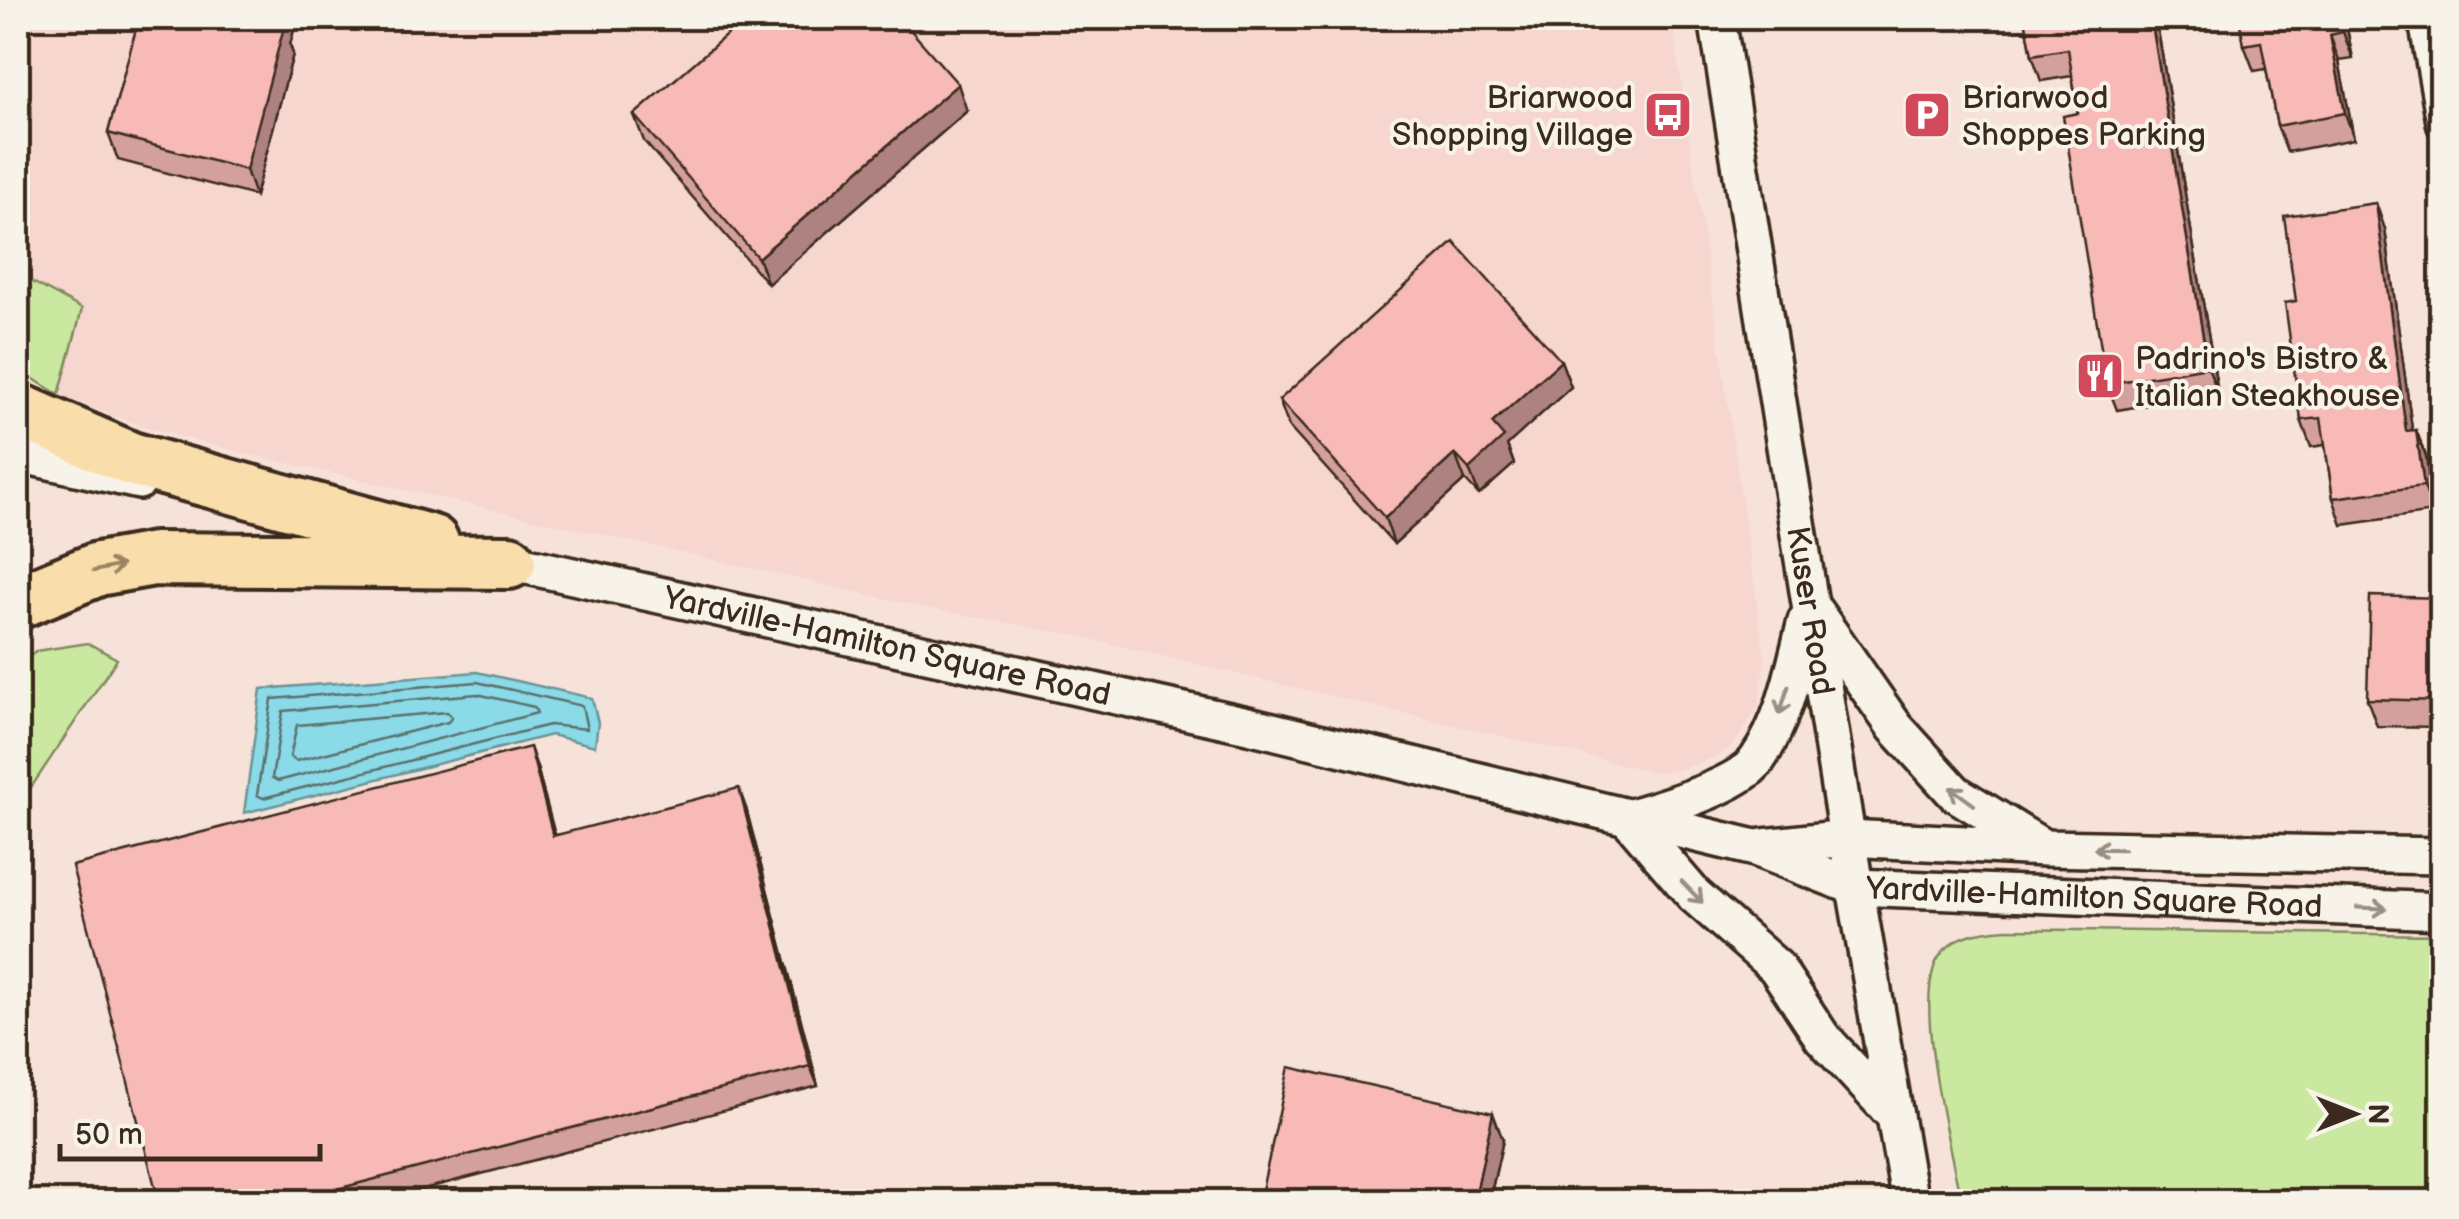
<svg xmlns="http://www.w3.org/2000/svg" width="2459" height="1219" font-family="'Balsamiq Sans',sans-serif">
<rect width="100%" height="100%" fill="#f7e2d9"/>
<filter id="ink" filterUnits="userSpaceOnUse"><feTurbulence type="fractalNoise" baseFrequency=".01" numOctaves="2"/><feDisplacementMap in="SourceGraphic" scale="20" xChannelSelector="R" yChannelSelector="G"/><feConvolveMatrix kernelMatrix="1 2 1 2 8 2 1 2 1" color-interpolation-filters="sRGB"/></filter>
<g filter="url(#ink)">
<path fill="#f7d6cf" d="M 18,18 L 1672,18 L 1765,659 L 1759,706 L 1733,745 L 1716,757 L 1675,771 L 1653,772 L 1068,634 L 926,608 L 243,453 L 139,425 L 59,395 L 82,310 L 18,274 Z"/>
<path fill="#cae8a0" stroke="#82895f" stroke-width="2.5" d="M 18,274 L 82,309 L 59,395 L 18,369 Z
M 88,643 L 117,659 L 18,807 L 18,664 L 36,651 Z
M 2008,929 L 2441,935 L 2441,1201 L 1961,1201 C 1951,1150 1911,998 1939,957 C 1955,933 1982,931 2008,929 Z"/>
<path fill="#8adae7" stroke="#6a9497" stroke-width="2.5" d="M 477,672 L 592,698 L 598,723 L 595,746 L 551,735 L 244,813 L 261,689 Z"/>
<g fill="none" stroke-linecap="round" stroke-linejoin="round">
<path stroke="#5b706e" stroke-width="2.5" d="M 477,682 L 582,706 L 587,729 L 549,725 L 263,798 L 257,795 L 272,699 Z
M 477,694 L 534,707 L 537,713 L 278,781 L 272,778 L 283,711 Z
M 447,712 L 452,717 L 448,722 L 296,761 L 290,757 L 297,725 Z"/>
<g stroke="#3b2a1e" stroke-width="35">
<path id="minor" d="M 2423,18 L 2442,125"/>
</g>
<g stroke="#3b2a1e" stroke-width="42">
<g id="tertiary">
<path id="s1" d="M 1717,18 L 1855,887 L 1910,1202"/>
<path d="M 18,454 L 139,481"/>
<path id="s2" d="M 487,557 L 1248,725 L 1755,848 L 1855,887 L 2442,911"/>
<path d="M 1815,612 L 1895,727 L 1955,793 L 2039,845"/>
<path d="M 1631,817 C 1662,808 1739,786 1757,760 C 1785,720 1794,668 1806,621"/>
<path d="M 1628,818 L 1694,895 L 1776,967 L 1822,1037 L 1895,1116"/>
<path d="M 1763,847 L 1847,838 L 2044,848 L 2442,856"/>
</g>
</g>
<g stroke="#3b2a1e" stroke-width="60">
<path id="motorway" d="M 18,410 L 131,459 L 432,542
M 18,602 L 98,569 L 154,559 L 509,562"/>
</g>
<use href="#minor" stroke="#f7f3e8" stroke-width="28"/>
<use href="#tertiary" stroke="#f7f3e8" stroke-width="35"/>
<use href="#motorway" stroke="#f9deab" stroke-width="52"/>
</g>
<path fill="#d4a09d" stroke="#3b2a1e" stroke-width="2.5" d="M 139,18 L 297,18 L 290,45 L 293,54 L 255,196 L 118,160 L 108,133 Z
M 2025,18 L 2156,18 L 2218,393 L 2117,410 L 2107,384 L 2078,113 L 2072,76 L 2041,81 L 2032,55 Z
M 2345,18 L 2353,59 L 2339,61 L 2354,139 L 2287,152 L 2277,126 L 2266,69 L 2254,71 L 2244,45 Z
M 967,111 L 768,284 L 644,141 L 634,115 Z
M 2385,229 L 2412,430 L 2416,430 L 2426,456 L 2433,512 L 2342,525 L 2333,498 L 2325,445 L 2311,447 L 2301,420 L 2296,301 Z
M 1561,361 L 1571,387 L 1507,445 L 1514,464 L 1479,495 L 1465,480 L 1394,544 L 1289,427 L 1279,400 Z
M 2442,598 L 2442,727 L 2377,726 L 2367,699 Z
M 537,767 L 555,835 L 746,808 L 818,1086 L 374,1202 L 159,1202 Z
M 1503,1140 L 1489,1202 L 1266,1202 L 1262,1190 Z"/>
<path fill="#ad8280" stroke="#3b2a1e" stroke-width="2.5" d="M 281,18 L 297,18 L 290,45 L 293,54 L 255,196 L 246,170 Z
M 2151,18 L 2156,18 L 2218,393 L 2208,367 Z
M 2340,18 L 2345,18 L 2353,59 L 2343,32 Z
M 2330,35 L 2339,61 L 2354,139 L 2345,113 Z
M 958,84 L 967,111 L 768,284 L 758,258 Z
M 2376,203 L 2385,229 L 2416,458 L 2406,431 Z
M 1561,361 L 1571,387 L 1507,445 L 1514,464 L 1479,495 L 1469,469 L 1492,423 Z
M 2416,430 L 2426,456 L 2433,512 L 2424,486 Z
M 1455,454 L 1465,480 L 1394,544 L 1385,518 Z
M 530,747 L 537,767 L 560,856 L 553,836 Z
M 739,788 L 746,808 L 818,1086 L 810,1066 Z
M 1493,1113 L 1503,1140 L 1489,1202 L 1474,1202 Z"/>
<path fill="#f7bab7" stroke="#3b2a1e" stroke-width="2.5" d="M 139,18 L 281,18 L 278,26 L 284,27 L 246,170 L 108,133 Z
M 746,18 L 900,18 L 958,84 L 758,258 L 634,115 Z
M 2025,18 L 2151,18 L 2208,367 L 2107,384 L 2063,116 L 2078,113 L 2068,49 L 2032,55 Z
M 2239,18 L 2340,18 L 2343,32 L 2330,35 L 2345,113 L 2277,126 L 2261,42 L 2244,45 Z
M 2376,203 L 2406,431 L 2416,430 L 2424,486 L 2333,498 L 2321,418 L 2301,420 L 2285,303 L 2296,301 L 2284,216 Z
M 1454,242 L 1561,361 L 1492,423 L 1504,437 L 1469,469 L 1455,454 L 1385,518 L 1279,400 Z
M 2370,596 L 2442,598 L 2442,701 L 2367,699 Z
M 530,747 L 553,836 L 739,788 L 810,1066 L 287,1202 L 159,1202 L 72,866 Z
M 1289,1067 L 1493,1113 L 1474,1202 L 1312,1202 L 1262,1190 Z"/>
<defs><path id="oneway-shaft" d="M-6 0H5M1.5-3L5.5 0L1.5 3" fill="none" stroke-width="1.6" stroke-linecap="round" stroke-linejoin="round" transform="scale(2.5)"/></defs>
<use stroke="#9a8464" href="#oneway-shaft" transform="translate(108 568) rotate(-12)"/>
<g stroke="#998e83">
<use href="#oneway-shaft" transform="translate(1784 700) rotate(108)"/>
<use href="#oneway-shaft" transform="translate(1962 796) rotate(-144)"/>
<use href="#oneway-shaft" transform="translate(2109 849) rotate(-179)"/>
<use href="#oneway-shaft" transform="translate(1692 892) rotate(46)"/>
<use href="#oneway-shaft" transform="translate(2372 908) rotate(2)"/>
</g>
</g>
<defs>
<g id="bus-square" transform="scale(2.5)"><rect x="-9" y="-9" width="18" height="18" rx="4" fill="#d1495b" stroke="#f7f3e8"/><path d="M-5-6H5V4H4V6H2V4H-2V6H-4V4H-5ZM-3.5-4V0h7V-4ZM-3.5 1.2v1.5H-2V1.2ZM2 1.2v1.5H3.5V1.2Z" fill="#fff"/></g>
<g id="parking-square" transform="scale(2.5)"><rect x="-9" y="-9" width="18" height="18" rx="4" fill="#d1495b" stroke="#f7f3e8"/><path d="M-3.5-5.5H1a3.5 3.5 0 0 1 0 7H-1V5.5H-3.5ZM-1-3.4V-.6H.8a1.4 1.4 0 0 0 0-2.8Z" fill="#fff"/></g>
<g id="restaurant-square" transform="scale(2.5)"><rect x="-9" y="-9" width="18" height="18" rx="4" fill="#d1495b" stroke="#f7f3e8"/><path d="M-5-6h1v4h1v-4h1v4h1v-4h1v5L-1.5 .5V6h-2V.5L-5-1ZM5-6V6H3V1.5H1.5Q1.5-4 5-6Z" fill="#fff"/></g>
</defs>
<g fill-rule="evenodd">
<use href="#bus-square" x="1668" y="115"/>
<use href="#parking-square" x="1927" y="115"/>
<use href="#restaurant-square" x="2100" y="376"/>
</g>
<g text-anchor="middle" stroke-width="8" stroke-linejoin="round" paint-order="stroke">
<g font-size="32" fill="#3b2a1e" stroke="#f7f3e8" text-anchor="start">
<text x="1633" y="108" text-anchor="end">Briarwood<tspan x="1633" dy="37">Shopping Village</tspan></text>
<text x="1962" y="108">Briarwood<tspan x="1962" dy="37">Shoppes Parking</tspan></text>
<text x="2135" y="369">Padrino's Bistro &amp;<tspan x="2135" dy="37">Italian Steakhouse</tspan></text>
</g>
<g font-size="32" fill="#3b2a1e" stroke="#f7f3e8">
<text dy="11" stroke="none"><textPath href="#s1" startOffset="600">Kuser Road</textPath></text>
<text dy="11" stroke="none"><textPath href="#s2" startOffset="410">Yardville-Hamilton Square Road</textPath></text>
<text dy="11" stroke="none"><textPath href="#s2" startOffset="1648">Yardville-Hamilton Square Road</textPath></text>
</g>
</g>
<rect width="2459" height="1219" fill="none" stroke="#f7f3e8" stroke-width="60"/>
<rect x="30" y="30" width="2399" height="1159" fill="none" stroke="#3b2a1e" stroke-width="4" filter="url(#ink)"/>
<g transform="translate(2354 1114) rotate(90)" stroke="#f7f3e8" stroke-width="8" paint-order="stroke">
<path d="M0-8L18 38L0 25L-18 38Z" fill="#3b2a1e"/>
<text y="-15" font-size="28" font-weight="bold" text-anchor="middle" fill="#3b2a1e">N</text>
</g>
<path d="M60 1144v15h260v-15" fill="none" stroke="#3b2a1e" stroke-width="5"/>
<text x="75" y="1144" font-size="30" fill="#3b2a1e" stroke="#f7f3e8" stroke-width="8" paint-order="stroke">50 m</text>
</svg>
